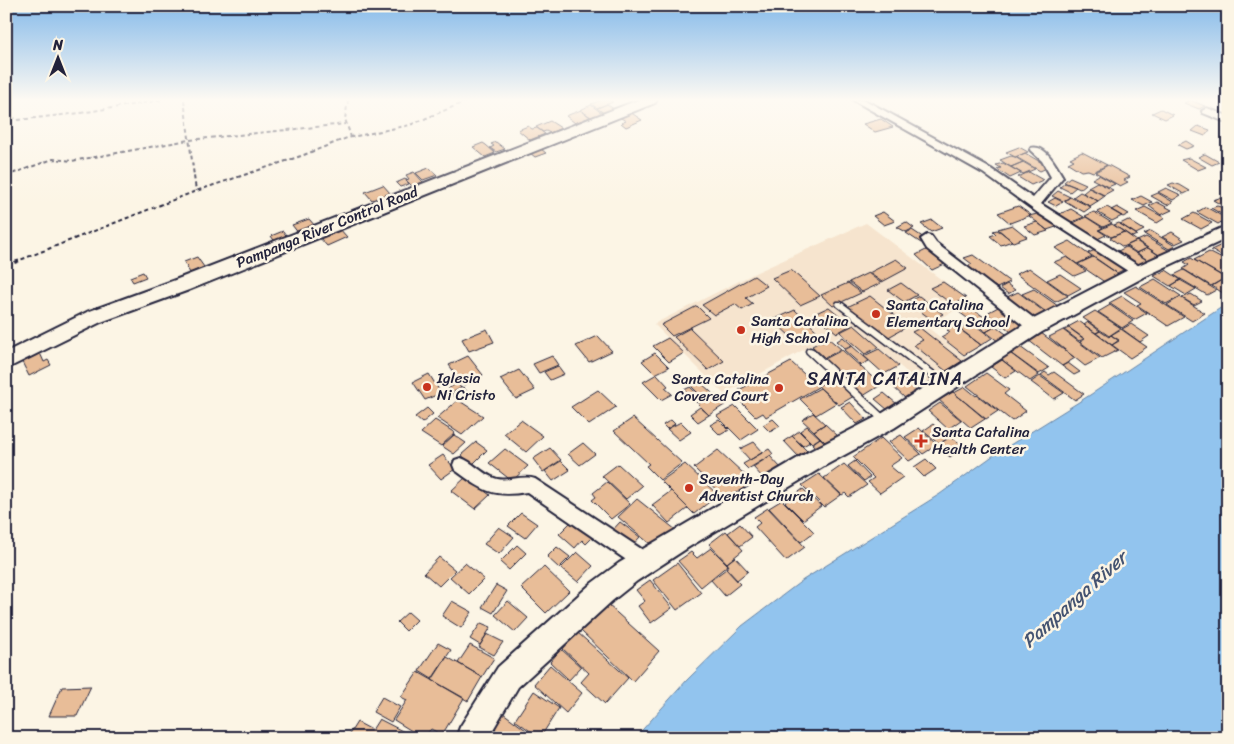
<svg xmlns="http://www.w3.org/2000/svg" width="1234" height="744" font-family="Sriracha,sans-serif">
<rect width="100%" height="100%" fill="#fcf5e5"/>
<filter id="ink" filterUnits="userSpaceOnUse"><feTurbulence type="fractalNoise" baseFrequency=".02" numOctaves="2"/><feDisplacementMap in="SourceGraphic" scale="10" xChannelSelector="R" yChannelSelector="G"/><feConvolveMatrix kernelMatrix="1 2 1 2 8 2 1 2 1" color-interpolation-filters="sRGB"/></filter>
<g filter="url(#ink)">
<path fill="#f6e4ce" d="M 866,223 L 971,302 L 926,326 L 971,362 L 925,388 L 879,348 L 864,355 L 842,336 L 833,340 L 828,336 L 724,394 L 654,324 L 757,272 Z"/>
<path fill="#92c4ee" stroke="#6583a6" d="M 1228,303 L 1228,729 L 1218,738 L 635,738 L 687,680 L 742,626 L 803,580 L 940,494 L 994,455 L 1090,395 Z"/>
<path fill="#e8bd98" stroke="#22223b" d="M 602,100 L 609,100 L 613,102 L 597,108 L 591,104 Z
M 1190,100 L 1205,106 L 1199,109 L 1184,103 Z
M 607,104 L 615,110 L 605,114 L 597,108 Z
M 591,105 L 602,113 L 591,117 L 580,110 Z
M 1161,109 L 1173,115 L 1165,119 L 1152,113 Z
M 581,110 L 590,117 L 575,123 L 566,116 Z
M 630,112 L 642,120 L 626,127 L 621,123 L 626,121 L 619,117 Z
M 881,119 L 893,127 L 875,132 L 863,124 Z
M 550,121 L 561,128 L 550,133 L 546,131 L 543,132 L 536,127 Z
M 528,126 L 532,129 L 537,128 L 545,134 L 530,140 L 518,130 Z
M 1198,126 L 1210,130 L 1205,136 L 1192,131 Z
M 1186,141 L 1194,146 L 1186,149 L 1178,145 Z
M 496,142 L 505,149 L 496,152 L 490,148 L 494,146 L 491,144 Z
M 483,143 L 486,145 L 495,153 L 485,157 L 473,147 Z
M 1019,147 L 1028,152 L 1015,157 L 1006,152 Z
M 541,149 L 546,153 L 535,157 L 530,153 Z
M 1082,152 L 1107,165 L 1093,172 L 1088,170 L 1081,171 L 1068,163 L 1074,160 L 1070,158 Z
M 1025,153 L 1049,167 L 1040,171 L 1016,157 Z
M 1205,154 L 1219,162 L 1212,165 L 1198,157 Z
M 1011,156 L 1015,157 L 1023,162 L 1011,167 L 1000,160 Z
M 1189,158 L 1206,167 L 1198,170 L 1181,160 Z
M 1023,162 L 1035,169 L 1023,174 L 1011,167 Z
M 1003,163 L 1021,173 L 1010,178 L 997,169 L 1001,168 L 996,165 Z
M 1108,165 L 1130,177 L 1124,180 L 1128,182 L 1120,186 L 1095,172 Z
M 429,168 L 437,175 L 423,180 L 416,173 Z
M 414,172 L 423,182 L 412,186 L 406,180 L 409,179 L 406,175 Z
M 1029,172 L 1043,180 L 1031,185 L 1018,177 Z
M 1099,175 L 1115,184 L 1108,187 L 1092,179 Z
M 1070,177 L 1086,184 L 1080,189 L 1064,182 Z
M 405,179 L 409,184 L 400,187 L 396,183 Z
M 1097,182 L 1113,190 L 1104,195 L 1088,187 Z
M 1065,183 L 1076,187 L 1070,192 L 1060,187 Z
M 1173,183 L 1180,185 L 1190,191 L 1184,194 L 1168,185 Z
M 383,185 L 390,193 L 372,200 L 365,192 Z
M 1089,188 L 1105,196 L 1098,201 L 1083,193 Z
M 1166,188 L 1181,195 L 1173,200 L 1158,192 Z
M 1058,191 L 1070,197 L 1063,201 L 1052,196 Z
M 1080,192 L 1093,198 L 1098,201 L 1090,206 L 1073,197 Z
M 1158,193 L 1173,202 L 1167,205 L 1151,196 Z
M 1141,196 L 1152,202 L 1144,206 L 1132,200 Z
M 1070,197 L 1091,207 L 1084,212 L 1065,201 Z
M 1055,198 L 1063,202 L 1056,206 L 1048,202 Z
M 1219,198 L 1228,202 L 1228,209 L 1213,200 Z
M 1157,202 L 1172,210 L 1161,215 L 1149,206 Z
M 1018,206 L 1031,215 L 1010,223 L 998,213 Z
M 1217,206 L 1228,209 L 1228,218 L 1211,208 Z
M 1107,207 L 1122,216 L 1112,221 L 1097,212 Z
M 1117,207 L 1129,214 L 1123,217 L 1111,210 Z
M 1145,207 L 1165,218 L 1157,223 L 1136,211 Z
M 1206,207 L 1227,219 L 1218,224 L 1197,212 Z
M 1071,209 L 1084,217 L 1070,223 L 1057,215 Z
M 883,212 L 895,221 L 884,225 L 873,216 Z
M 1094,212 L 1112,223 L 1103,227 L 1085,216 Z
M 1041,213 L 1059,226 L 1047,230 L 1029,216 Z
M 1194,213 L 1212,223 L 1201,229 L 1183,219 Z
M 1086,217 L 1103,228 L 1098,230 L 1106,235 L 1095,240 L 1071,224 Z
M 309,219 L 316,227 L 299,234 L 292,225 Z
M 932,220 L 942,228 L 931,232 L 921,224 Z
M 1128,220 L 1144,230 L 1136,234 L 1120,224 Z
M 906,222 L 914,228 L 906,232 L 897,227 Z
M 1037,222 L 1048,231 L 1035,235 L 1024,226 Z
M 1119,223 L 1137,235 L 1132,237 L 1114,225 Z
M 1112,224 L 1124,232 L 1111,237 L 1099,230 Z
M 1012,225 L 1027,237 L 1013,242 L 998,229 Z
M 339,228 L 347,237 L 327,246 L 319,237 Z
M 912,230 L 927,240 L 921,243 L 906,233 Z
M 997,230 L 1001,232 L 1012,241 L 1001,245 L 990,236 L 996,234 L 993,231 Z
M 283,231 L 288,238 L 276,243 L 271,236 Z
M 1151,231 L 1175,246 L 1169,249 L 1144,234 Z
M 1124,232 L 1137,241 L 1123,247 L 1110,238 Z
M 1172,232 L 1184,240 L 1175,244 L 1162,237 Z
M 1146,237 L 1173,253 L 1164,258 L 1137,241 Z
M 1070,241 L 1092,257 L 1077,264 L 1055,248 Z
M 1136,241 L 1147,248 L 1137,253 L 1126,246 Z
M 1228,242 L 1228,260 L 1211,250 Z
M 1126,247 L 1150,262 L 1138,268 L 1114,253 Z
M 1100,248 L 1129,267 L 1117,273 L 1088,253 Z
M 1148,248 L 1160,256 L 1149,261 L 1137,253 Z
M 928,249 L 947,263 L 932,270 L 916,255 Z
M 1209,252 L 1228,262 L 1228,279 L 1194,260 Z
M 973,255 L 1010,282 L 997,288 L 990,283 L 985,285 L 963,268 L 972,264 L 964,258 Z
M 197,257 L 204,267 L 190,273 L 184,262 Z
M 1067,257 L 1086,271 L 1074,276 L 1054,262 Z
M 1093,257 L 1121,276 L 1106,283 L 1078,264 Z
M 1191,258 L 1225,278 L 1211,286 L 1183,269 L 1189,265 L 1184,262 Z
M 896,259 L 908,268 L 882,282 L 869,273 Z
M 1029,268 L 1068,296 L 1055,302 L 1016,274 Z
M 791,270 L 820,296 L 800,305 L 772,278 Z
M 1166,270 L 1181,280 L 1170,286 L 1154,276 Z
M 1184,270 L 1216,290 L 1207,295 L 1174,275 Z
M 143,272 L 146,277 L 133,282 L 130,277 Z
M 868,273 L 881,283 L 862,292 L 849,282 Z
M 1060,274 L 1081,288 L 1068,295 L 1047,280 Z
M 754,276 L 767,286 L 746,298 L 753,304 L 742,310 L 735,304 L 714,315 L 702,305 Z
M 1225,278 L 1228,280 L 1226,295 L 1212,286 Z
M 1155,279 L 1181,296 L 1166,304 L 1140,287 Z
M 1180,280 L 1196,289 L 1186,295 L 1171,286 Z
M 943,282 L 966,298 L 953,305 L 930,288 Z
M 848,283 L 861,293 L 833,306 L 821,295 Z
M 901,283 L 917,295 L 904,302 L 888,290 Z
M 1007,284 L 1015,290 L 1008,294 L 1000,288 Z
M 1136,286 L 1184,317 L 1168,326 L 1137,305 L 1141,303 L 1124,292 Z
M 1034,289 L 1058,306 L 1046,312 L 1022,294 Z
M 1018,292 L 1046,313 L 1030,321 L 1014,308 L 1019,306 L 1007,297 Z
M 1191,294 L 1202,301 L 1194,305 L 1182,298 Z
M 870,296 L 908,326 L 885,339 L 847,307 Z
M 919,296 L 943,314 L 932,320 L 908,302 Z
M 1122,296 L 1147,313 L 1134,320 L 1109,303 Z
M 1180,297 L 1205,313 L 1192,321 L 1167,305 Z
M 1110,305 L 1133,321 L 1122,328 L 1098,312 Z
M 697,306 L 709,318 L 672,336 L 661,325 Z
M 969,306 L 996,326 L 986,332 L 959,312 Z
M 1000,306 L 1025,325 L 1011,332 L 1004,326 L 1002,327 L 987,313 Z
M 829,307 L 851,325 L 837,333 L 814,314 Z
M 795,310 L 817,331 L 795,341 L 773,320 Z
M 1095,311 L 1121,328 L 1109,336 L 1083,318 Z
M 1079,321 L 1118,350 L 1102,358 L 1080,342 L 1085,339 L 1068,327 Z
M 971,322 L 992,338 L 981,345 L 960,329 Z
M 1088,322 L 1100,331 L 1096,333 L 1084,325 Z
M 1131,324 L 1149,336 L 1140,342 L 1122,329 Z
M 854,325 L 879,347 L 865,354 L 840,332 Z
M 955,326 L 981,345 L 964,355 L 941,337 L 950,332 L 947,330 Z
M 996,326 L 1002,331 L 1009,336 L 999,342 L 986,332 Z
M 690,328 L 724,361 L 708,370 L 674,337 Z
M 920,328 L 962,361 L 946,371 L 914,345 L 923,340 L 912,332 Z
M 1069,328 L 1084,339 L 1079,341 L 1064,330 Z
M 487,329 L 494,342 L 469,351 L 462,339 Z
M 1121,329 L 1138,341 L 1147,347 L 1130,358 L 1112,345 L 1119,341 L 1111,335 Z
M 1063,330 L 1100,358 L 1085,366 L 1049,337 Z
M 1100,331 L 1109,337 L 1111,335 L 1119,340 L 1112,345 L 1096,333 Z
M 1041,333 L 1075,358 L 1062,366 L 1028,340 Z
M 598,336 L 612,351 L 589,362 L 576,346 Z
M 843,337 L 852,345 L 845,348 L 837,341 Z
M 668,338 L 684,353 L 669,362 L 653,346 Z
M 828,338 L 841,349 L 825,358 L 812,346 Z
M 1016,344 L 1049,368 L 1039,374 L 1006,350 Z
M 852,346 L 869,361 L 861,365 L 844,350 Z
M 879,349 L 899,366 L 884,374 L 864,356 Z
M 842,350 L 881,385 L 863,396 L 823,360 Z
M 1006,350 L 1039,375 L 1030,381 L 997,356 Z
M 40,353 L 44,362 L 48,360 L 51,365 L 29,376 L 22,362 Z
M 655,353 L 669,367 L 655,374 L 642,361 Z
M 468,356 L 483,375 L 464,385 L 449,365 Z
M 552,356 L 558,365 L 539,373 L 533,364 Z
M 1002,360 L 1016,371 L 1005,378 L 991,367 Z
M 791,362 L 818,387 L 766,417 L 763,413 L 756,417 L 738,399 L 745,395 L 739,390 Z
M 1068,363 L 1080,372 L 1074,375 L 1062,366 Z
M 558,366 L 564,374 L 550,380 L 544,372 Z
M 519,370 L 535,390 L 516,399 L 500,379 Z
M 1045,372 L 1049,375 L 1054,372 L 1084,394 L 1075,400 L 1041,375 Z
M 986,373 L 1009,390 L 1004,394 L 1026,411 L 1012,421 L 967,386 Z
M 429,374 L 441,393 L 425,400 L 413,382 Z
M 657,374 L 668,386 L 665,388 L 672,394 L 661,400 L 643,382 Z
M 1040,376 L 1064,393 L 1054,399 L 1031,382 Z
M 834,377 L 854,396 L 839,405 L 818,386 Z
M 902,378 L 918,392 L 906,399 L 890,384 Z
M 697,379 L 712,393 L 703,398 L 689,384 Z
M 457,383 L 461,388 L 452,393 L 448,389 Z
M 463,387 L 468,393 L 457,400 L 452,394 Z
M 690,387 L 703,399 L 697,403 L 684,390 Z
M 965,387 L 976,396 L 977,395 L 998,411 L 986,419 L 954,393 Z
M 820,388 L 836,403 L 816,415 L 800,399 Z
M 598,390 L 616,407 L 589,425 L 571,407 Z
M 953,392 L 985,419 L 971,428 L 939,400 Z
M 884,393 L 897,404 L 888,410 L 875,399 Z
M 714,394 L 726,404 L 709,415 L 698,404 Z
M 458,400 L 483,416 L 462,435 L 437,418 Z
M 850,402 L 866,419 L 857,424 L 841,407 Z
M 940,403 L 961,420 L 948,429 L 928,411 Z
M 735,406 L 758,429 L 741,440 L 717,416 Z
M 700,407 L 709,415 L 698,422 L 690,414 Z
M 427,408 L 433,414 L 422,423 L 415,417 Z
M 813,413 L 825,424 L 814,431 L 802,420 Z
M 633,418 L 682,463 L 660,480 L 646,466 L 649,464 L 614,431 Z
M 773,419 L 780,426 L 770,432 L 763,425 Z
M 435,420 L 455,433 L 441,446 L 421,433 Z
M 521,420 L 543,436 L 526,452 L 504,434 Z
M 671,420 L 675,424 L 667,429 L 663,425 Z
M 719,420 L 729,430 L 720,435 L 710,425 Z
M 681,422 L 691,432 L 679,440 L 667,429 Z
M 825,424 L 838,436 L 827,444 L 814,431 Z
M 933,424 L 948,438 L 939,444 L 923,431 Z
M 807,426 L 820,438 L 812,443 L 800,431 Z
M 919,428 L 937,445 L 923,454 L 905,437 Z
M 799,431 L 810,442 L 803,446 L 792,436 Z
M 454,435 L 466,443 L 454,454 L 442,446 Z
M 901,435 L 921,454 L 909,461 L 889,442 Z
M 792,436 L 807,451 L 798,456 L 784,441 Z
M 951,436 L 964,447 L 950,457 L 937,446 Z
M 820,438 L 831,448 L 822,453 L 812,444 Z
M 881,438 L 902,458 L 890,466 L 903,477 L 880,493 L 868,482 L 874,478 L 853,457 Z
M 476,442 L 487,450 L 473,464 L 461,455 Z
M 754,442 L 763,452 L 750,460 L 740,449 Z
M 583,443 L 595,454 L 580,465 L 568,454 Z
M 550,448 L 561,460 L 543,472 L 533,459 Z
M 505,449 L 528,466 L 512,481 L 489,463 Z
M 769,449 L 773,454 L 748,469 L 743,464 Z
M 718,450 L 756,485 L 731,504 L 694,468 Z
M 443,455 L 455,469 L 441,479 L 428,465 Z
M 770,456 L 781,468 L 764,479 L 753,467 Z
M 926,459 L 936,469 L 924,477 L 914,467 Z
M 561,461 L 570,470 L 553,481 L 545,471 Z
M 855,461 L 870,477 L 864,481 L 848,466 Z
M 618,464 L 642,486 L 626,499 L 602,476 Z
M 685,464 L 718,495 L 694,514 L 661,481 Z
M 844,464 L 867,485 L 849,497 L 845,493 L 842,495 L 824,478 Z
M 819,474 L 841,495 L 824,507 L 802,485 Z
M 466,477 L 490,495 L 475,509 L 451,491 Z
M 607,482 L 630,504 L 611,519 L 592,500 L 596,497 L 593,493 Z
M 803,489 L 821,506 L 803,520 L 785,502 Z
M 671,491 L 688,508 L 669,523 L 652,505 Z
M 637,499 L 676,530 L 656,549 L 618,517 Z
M 782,500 L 814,532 L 801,542 L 769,508 Z
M 768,508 L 805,547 L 786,561 L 755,527 L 760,523 L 754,517 Z
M 521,513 L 537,524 L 525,538 L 508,526 Z
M 575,518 L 595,535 L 586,544 L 582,540 L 575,548 L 559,534 Z
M 620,522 L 640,537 L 628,550 L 609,534 Z
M 740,524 L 752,537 L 740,546 L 728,533 Z
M 499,527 L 514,537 L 499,554 L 484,544 Z
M 726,531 L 743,550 L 727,563 L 709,544 Z
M 517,545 L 526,553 L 509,570 L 500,562 Z
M 557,547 L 570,557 L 559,568 L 547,557 Z
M 711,548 L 728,565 L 701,587 L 678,561 L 691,552 L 697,558 Z
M 577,552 L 593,566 L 578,582 L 561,568 Z
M 439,557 L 455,570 L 439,586 L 424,573 Z
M 735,557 L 748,571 L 737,580 L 726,568 L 729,566 L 727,563 Z
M 465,563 L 484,579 L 469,594 L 450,577 Z
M 677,563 L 701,593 L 677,610 L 653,580 Z
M 544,567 L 569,591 L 546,613 L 521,588 Z
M 726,569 L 740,584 L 725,596 L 711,580 Z
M 650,580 L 672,608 L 651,623 L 638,606 L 645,601 L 636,590 Z
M 496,585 L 507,591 L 493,613 L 482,607 Z
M 452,601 L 472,612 L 461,628 L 442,616 Z
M 508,601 L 528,618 L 515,632 L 495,615 Z
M 607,604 L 659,651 L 633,681 L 581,631 Z
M 408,612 L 417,620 L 406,631 L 397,622 Z
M 481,623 L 491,627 L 480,645 L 470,639 Z
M 577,632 L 628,678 L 605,704 L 581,682 L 589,673 L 563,649 Z
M 487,634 L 503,642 L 494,655 L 479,647 Z
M 438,643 L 451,650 L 432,679 L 419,671 Z
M 470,645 L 494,658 L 482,677 L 458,663 Z
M 561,649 L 581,667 L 569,680 L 550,662 Z
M 447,657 L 482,677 L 468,701 L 432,680 Z
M 550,665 L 582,693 L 566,713 L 534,684 Z
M 418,672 L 464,698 L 442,735 L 431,729 L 423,738 L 394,720 L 407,700 L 401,697 Z
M 91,686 L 77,716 L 49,716 L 62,687 Z
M 534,691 L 559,708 L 540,738 L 515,720 Z
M 382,697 L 400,707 L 391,722 L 373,712 Z
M 499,710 L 530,733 L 527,738 L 490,738 L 496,729 L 489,725 Z
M 379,719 L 410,735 L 408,738 L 347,738 L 357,722 L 372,730 Z"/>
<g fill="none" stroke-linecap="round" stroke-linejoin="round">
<g stroke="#22223b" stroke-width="3">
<path id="lane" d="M 837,302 L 841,302 L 948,382 L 949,384 L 948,386 L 942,386 L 837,306 L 836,304 Z
M 810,348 L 813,349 L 889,420 L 890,422 L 889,424 L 886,425 L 883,424 L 807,353 L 806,351 L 807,349 Z"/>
</g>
<g stroke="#22223b" stroke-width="4">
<path id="street" d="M 853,100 L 865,100 L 991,169 L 1033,198 L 1051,177 L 1042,161 L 1030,150 L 1031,148 C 1046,144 1056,166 1063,177 L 1041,204 L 1144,269 L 1146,272 L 1144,275 L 1134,275 L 1038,213 L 983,173 Z
M 1207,108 L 1228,116 L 1228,123 L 1203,113 L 1202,111 Z
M 927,235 L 931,236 L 936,243 L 1040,323 L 1042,327 L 1040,331 L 1035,332 L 1030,331 L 927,249 L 921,239 Z
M 461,458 C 473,462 480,472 492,477 C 505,484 521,474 535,479 L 652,556 L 654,562 L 652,568 L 645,571 L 638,568 L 527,492 C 491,498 483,490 455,470 L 453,465 L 455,460 Z"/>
</g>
<g stroke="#22223b" stroke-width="4">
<path id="secondary" d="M 638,100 L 657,100 L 655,103 L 189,290 L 101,322 L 6,369 L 6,352 L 87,312 L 175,280 Z
M 1228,225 L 1228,238 L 1146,276 L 1042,332 L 894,428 L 826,465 L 689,547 L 637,581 L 612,601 L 518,687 L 488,738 L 456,738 L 460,727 L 498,667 L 592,583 L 619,563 L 810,451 L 878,416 L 1028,322 L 1132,268 Z"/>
</g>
<path stroke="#22223b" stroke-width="2" stroke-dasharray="4 3" stroke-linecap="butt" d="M 184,100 L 196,191
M 348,100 L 345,119 L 351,137
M 6,113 L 17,120 L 80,113 L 162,100
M 6,176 L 53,159 L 72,161 L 189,140 L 345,124
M 15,262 L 196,191 L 301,156 L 347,138 L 410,125 L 469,100"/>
<path stroke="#22223b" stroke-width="2.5" stroke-dasharray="5 4" stroke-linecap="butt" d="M 6,266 L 19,261"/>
<use href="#lane" fill="#fcf5e5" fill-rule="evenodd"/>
<use href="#street" fill="#fcf5e5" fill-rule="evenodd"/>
<use href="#secondary" fill="#fcf5e5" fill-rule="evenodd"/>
</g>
</g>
<linearGradient id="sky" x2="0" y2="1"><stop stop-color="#85baea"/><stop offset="0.49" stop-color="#fefaf3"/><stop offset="1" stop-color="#fefaf3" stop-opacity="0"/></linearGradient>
<rect width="1234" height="204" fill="url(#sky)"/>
<g fill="#c8321e" stroke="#fcf5e5" stroke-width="2">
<circle cx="876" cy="314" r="5"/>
<circle cx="741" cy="330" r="5"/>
<circle cx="427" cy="387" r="5"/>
<circle cx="779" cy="388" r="5"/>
<path d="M918.5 433.5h5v5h5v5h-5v5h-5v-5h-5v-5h5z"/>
<circle cx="689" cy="488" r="5"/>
</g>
<g text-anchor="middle" stroke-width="5" stroke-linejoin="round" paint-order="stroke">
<g font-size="15" fill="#22223b" stroke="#fcf5e5">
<text transform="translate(327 227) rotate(-22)" y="5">Pampanga River Control Road</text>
</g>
<g font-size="15" fill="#22223b" stroke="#fcf5e5" text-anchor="start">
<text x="886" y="310">Santa Catalina<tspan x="886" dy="17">Elementary School</tspan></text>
<text x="751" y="326">Santa Catalina<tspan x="751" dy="17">High School</tspan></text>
<text x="437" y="383">Iglesia<tspan x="437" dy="17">Ni Cristo</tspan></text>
<text x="769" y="384" text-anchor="end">Santa Catalina<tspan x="769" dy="17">Covered Court</tspan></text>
<text x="932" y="437">Santa Catalina<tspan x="932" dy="17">Health Center</tspan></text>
<text x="699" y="484">Seventh-Day<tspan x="699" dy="17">Adventist Church</tspan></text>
</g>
<g font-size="18" letter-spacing="1" fill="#22223b" stroke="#fcf5e5">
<text x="885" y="385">SANTA CATALINA</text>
</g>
<g font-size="19" font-style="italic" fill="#445371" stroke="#fcf5e5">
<text transform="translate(1074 599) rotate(-42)" y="7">Pampanga River</text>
</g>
</g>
<rect width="1234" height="744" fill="none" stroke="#fcf5e5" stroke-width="25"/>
<rect x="12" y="12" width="1209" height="719" fill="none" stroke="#22223b" stroke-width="2" filter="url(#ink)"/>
<g transform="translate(58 58)" stroke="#fcf5e5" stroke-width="4" paint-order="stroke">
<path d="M0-4L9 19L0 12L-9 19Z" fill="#22223b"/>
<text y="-8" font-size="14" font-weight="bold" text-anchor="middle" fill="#22223b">N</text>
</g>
</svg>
